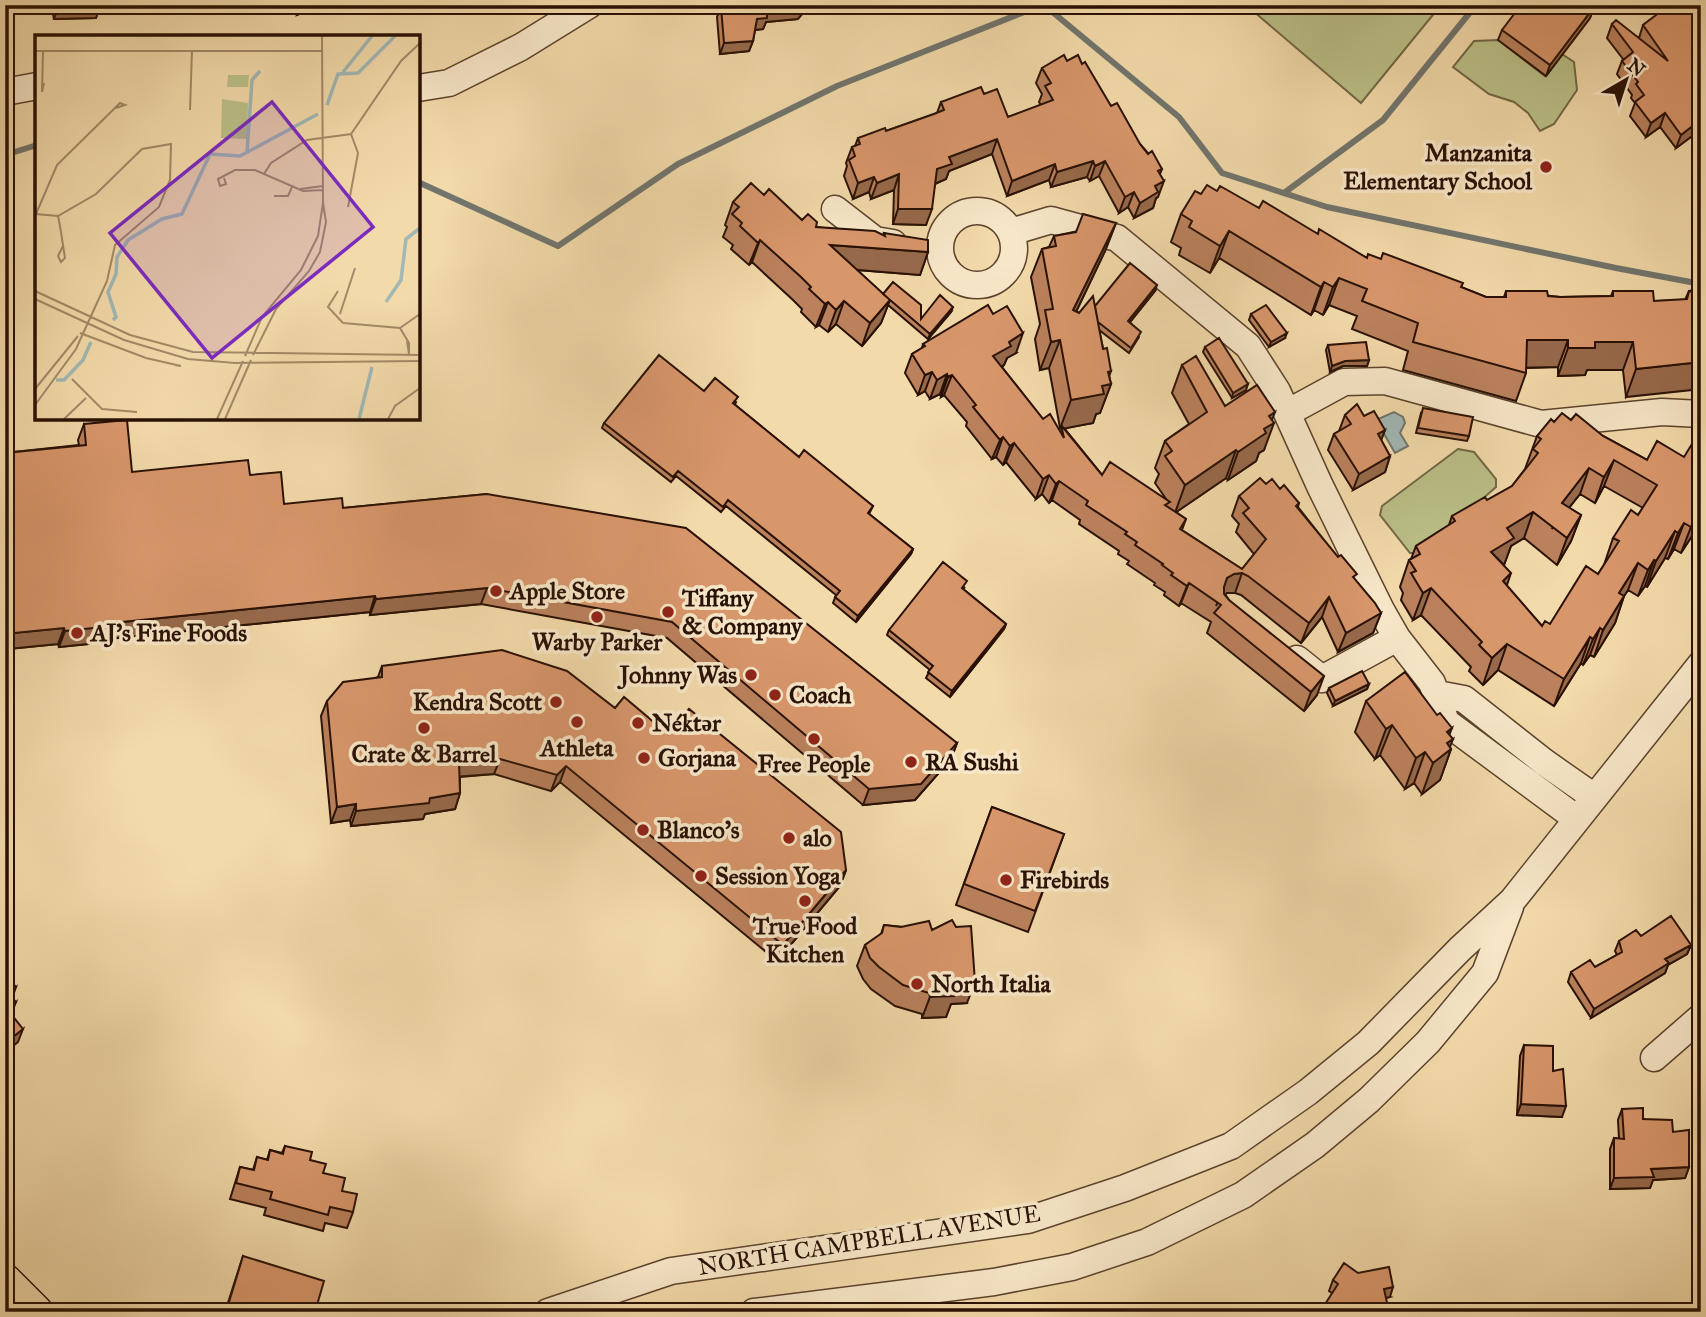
<svg xmlns="http://www.w3.org/2000/svg" width="1706" height="1317" font-family="'IM FELL Great Primer',serif">
<rect width="100%" height="100%" fill="#f3daaa"/>
<filter id="stains"><feTurbulence type="fractalNoise" baseFrequency=".00286" numOctaves="4"/><feColorMatrix values="0 0 0 0 .2 0 0 0 0 .09 0 0 0 0 .02 0 0 0 .5 -.17"/></filter>
<radialGradient id="worn" r=".72"><stop offset=".6" stop-color="#630" stop-opacity="0"/><stop offset="1" stop-color="#630" stop-opacity=".3"/></radialGradient>
<path fill="#bbc088" stroke="#726846" stroke-width="2" d="M 1246,5 L 1441,5 L 1361,103 Z
M 1498,40 L 1545,76 L 1562,54 L 1574,62 L 1577,90 L 1554,124 L 1540,131 L 1528,113 L 1514,102 L 1489,94 L 1453,67 L 1474,41 Z
M 1458,449 L 1474,452 L 1496,479 L 1496,487 L 1421,553 L 1410,553 L 1380,515 L 1382,506 Z"/>
<path fill="#a1b8b5" stroke="#71756e" stroke-width="2" d="M 1394,412 L 1403,417 L 1405,423 L 1400,433 L 1408,446 L 1395,453 L 1376,420 Z"/>
<g fill="none" stroke-linecap="round" stroke-linejoin="round">
<path stroke="#71756e" stroke-width="6" d="M 1044,5 L 1179,117 L 1222,173 L 1327,207 L 1616,268 L 1701,284
M 5,155 L 37,145
M 418,182 L 558,246 L 678,164 L 837,86 L 1042,5
M 1284,193 L 1383,120 L 1476,5"/>
<g stroke="#5c432e" stroke-width="29">
<path id="minor" d="M 418,88 L 449,83 L 521,47 L 589,5
M 5,92 L 37,86
M 835,209 L 875,240 L 893,243
M940 248a37 37 0 1 1 74 0a37 37 0 1 1-74 0Z
M 1011,232 L 1051,220 L 1117,238 L 1248,346 L 1277,391 L 1320,486 L 1381,610 L 1397,638 L 1432,683 L 1446,722 L 1577,819
M 1287,413 L 1344,382 L 1385,381 L 1541,424 L 1662,412 L 1701,414
M 1297,659 L 1322,679 L 1397,638
M 1437,694 L 1464,699 L 1544,762 L 1594,797
M 1654,1058 L 1701,1017
M 548,1312 L 671,1271 L 1028,1220 L 1125,1188 L 1231,1146 L 1308,1092 L 1368,1043 L 1460,949 L 1512,901 L 1701,664
M 754,1312 L 994,1282 L 1072,1267 L 1147,1242 L 1243,1195 L 1315,1145 L 1369,1100 L 1428,1042 L 1485,973 L 1510,907"/>
</g>
<g stroke="#291104" stroke-width="36">
<path id="major" d="M 5,1281 L 36,1312"/>
</g>
<use href="#minor" stroke="#f7e7c8" stroke-width="26"/>
<use href="#major" stroke="#f3daaa" stroke-width="33"/>
</g>
<path fill="#ba815c" stroke="#291104" stroke-width="2" fill-rule="evenodd" d="M 51,5 L 100,5 L 96,18 L 54,19 Z
M 294,5 L 317,5 L 316,7 L 297,15 Z
M 1652,5 L 1701,6 L 1701,141 L 1695,134 L 1676,148 L 1660,127 L 1646,137 L 1630,116 L 1635,103 L 1631,98 L 1632,95 L 1617,74 L 1622,61 L 1623,59 L 1607,38 L 1612,24 L 1639,38 L 1643,25 L 1658,14 Z
M 721,7 L 798,19 L 766,22 L 763,29 L 755,30 L 753,41 L 749,51 L 720,54 L 717,17 Z
M 1594,7 L 1590,18 L 1546,76 L 1498,40 L 1502,30 Z
M 1067,61 L 1082,64 L 1111,106 L 1140,144 L 1162,169 L 1160,174 L 1158,197 L 1156,198 L 1153,208 L 1134,218 L 1128,207 L 1119,213 L 1099,176 L 1090,181 L 1087,177 L 1051,187 L 1049,180 L 1007,196 L 992,154 L 949,171 L 946,179 L 935,184 L 926,225 L 893,224 L 894,190 L 871,199 L 869,192 L 853,199 L 844,176 L 847,166 L 846,163 L 852,147 L 855,146 L 858,138 L 886,131 L 937,113 L 941,102 L 984,94 L 1008,117 L 1041,105 L 1039,102 L 1042,94 L 1036,83 L 1042,68 Z
M 1217,191 L 1259,208 L 1318,234 L 1367,258 L 1461,287 L 1486,297 L 1504,297 L 1506,291 L 1560,297 L 1611,296 L 1613,291 L 1654,301 L 1685,300 L 1689,291 L 1691,291 L 1695,281 L 1701,283 L 1626,397 L 1623,370 L 1587,370 L 1585,375 L 1558,376 L 1558,367 L 1526,368 L 1526,373 L 1516,401 L 1403,370 L 1408,351 L 1352,329 L 1357,316 L 1329,305 L 1323,315 L 1314,310 L 1311,315 L 1219,258 L 1210,273 L 1179,255 L 1181,248 L 1171,242 L 1181,214 L 1201,194 Z
M 764,195 L 802,220 L 816,227 L 883,235 L 884,233 L 928,252 L 920,275 L 857,270 L 883,294 L 921,319 L 951,312 L 928,339 L 888,305 L 881,323 L 862,346 L 836,324 L 828,332 L 819,325 L 816,327 L 801,312 L 802,309 L 793,300 L 752,262 L 749,265 L 731,249 L 733,245 L 723,237 L 727,227 L 725,225 L 733,202 Z
M 1116,223 L 1105,251 L 1076,312 L 1079,313 L 1095,306 L 1155,291 L 1130,322 L 1139,337 L 1129,353 L 1099,330 L 1111,384 L 1100,413 L 1096,414 L 1093,423 L 1064,428 L 1102,475 L 1166,499 L 1155,483 L 1159,474 L 1155,468 L 1165,441 L 1189,424 L 1172,393 L 1182,365 L 1225,406 L 1272,420 L 1264,450 L 1259,453 L 1256,461 L 1228,480 L 1226,478 L 1176,512 L 1186,519 L 1182,530 L 1242,569 L 1254,554 L 1236,532 L 1239,524 L 1232,516 L 1239,496 L 1266,484 L 1280,489 L 1299,503 L 1298,507 L 1381,613 L 1373,633 L 1338,652 L 1322,617 L 1301,643 L 1241,595 L 1235,593 L 1227,593 L 1225,594 L 1229,600 L 1317,695 L 1304,711 L 1207,633 L 1211,622 L 1181,603 L 1179,606 L 1164,595 L 1165,592 L 1154,585 L 1155,583 L 1127,564 L 1129,561 L 1118,554 L 1119,551 L 1079,524 L 1080,520 L 1052,500 L 1049,503 L 1042,494 L 1036,499 L 1006,462 L 1003,465 L 996,457 L 992,459 L 966,426 L 967,422 L 944,395 L 941,397 L 940,394 L 930,399 L 925,391 L 918,395 L 905,373 L 912,354 L 922,348 L 923,344 L 1016,353 L 1007,358 L 1004,365 L 1002,367 L 1043,419 L 1059,431 L 1060,428 L 1049,368 L 1040,370 L 1035,339 L 1040,324 L 1031,277 L 1042,249 L 1049,247 L 1054,236 Z
M 1251,314 L 1285,338 L 1269,347 L 1249,320 Z
M 1328,345 L 1369,360 L 1367,366 L 1343,366 L 1330,372 L 1326,350 Z
M 1205,347 L 1246,390 L 1232,398 L 1203,352 Z
M 704,391 L 736,402 L 735,405 L 799,457 L 873,506 L 869,514 L 913,549 L 911,554 L 856,622 L 833,603 L 836,595 L 726,506 L 721,512 L 676,476 L 671,482 L 602,428 L 604,423 Z
M 1421,413 L 1469,436 L 1467,441 L 1416,433 Z
M 1345,415 L 1364,416 L 1385,430 L 1381,440 L 1390,456 L 1385,472 L 1353,490 L 1328,450 L 1334,434 L 1339,431 Z
M 1571,420 L 1603,436 L 1647,460 L 1684,457 L 1697,451 L 1701,445 L 1701,522 L 1681,553 L 1674,549 L 1668,559 L 1665,558 L 1647,587 L 1645,586 L 1638,596 L 1628,590 L 1624,596 L 1615,623 L 1594,657 L 1590,655 L 1583,665 L 1581,663 L 1554,706 L 1498,670 L 1483,685 L 1469,671 L 1471,667 L 1421,615 L 1413,620 L 1401,600 L 1403,593 L 1400,587 L 1409,560 L 1411,559 L 1416,546 L 1449,525 L 1452,516 L 1487,500 L 1512,486 L 1525,469 L 1537,436 L 1554,422 ZM 1604,486 L 1643,508 L 1638,515 L 1613,538 L 1604,565 L 1598,574 L 1550,624 L 1542,626 L 1507,586 L 1504,565 L 1511,546 L 1524,538 L 1557,565 L 1571,541 L 1581,515 L 1569,508 L 1580,494 L 1595,503 Z
M 84,424 L 132,472 L 250,475 L 284,504 L 343,508 L 487,494 L 957,743 L 951,759 L 915,800 L 863,805 L 667,638 L 481,604 L 370,615 L 370,612 L 99,640 L 98,643 L 59,647 L 58,644 L 8,649 L 7,636 L 5,636 L 5,453 L 79,445 L 78,440 Z
M 965,587 L 963,589 L 1006,624 L 1004,629 L 950,697 L 926,678 L 930,670 L 887,635 L 889,630 Z
M 382,666 L 615,708 L 668,734 L 846,870 L 840,886 L 777,961 L 560,782 L 551,791 L 494,774 L 460,777 L 460,793 L 455,809 L 425,814 L 423,819 L 351,826 L 350,820 L 331,823 L 321,716 L 327,701 L 378,677 Z
M 1369,684 L 1367,689 L 1333,706 L 1327,693 L 1329,688 Z
M 1366,701 L 1449,735 L 1450,747 L 1451,749 L 1440,780 L 1422,794 L 1414,783 L 1405,789 L 1380,755 L 1375,759 L 1355,732 Z
M 992,807 L 1064,834 L 1028,932 L 956,905 Z
M 884,925 L 932,930 L 967,1003 L 951,1004 L 946,1017 L 922,1018 L 922,1014 L 895,1006 L 871,989 L 863,979 L 857,966 L 865,945 L 881,934 Z
M 1641,936 L 1691,945 L 1687,954 L 1668,965 L 1665,973 L 1591,1018 L 1568,982 L 1571,972 L 1595,967 L 1617,955 L 1615,951 L 1619,941 Z
M 1524,1045 L 1553,1071 L 1562,1117 L 1517,1115 L 1520,1056 Z
M 1622,1109 L 1673,1132 L 1689,1167 L 1685,1178 L 1653,1180 L 1650,1188 L 1610,1189 L 1610,1149 L 1614,1138 L 1619,1139 L 1618,1120 Z
M 285,1146 L 310,1160 L 342,1191 L 353,1212 L 347,1228 L 325,1223 L 323,1231 L 264,1215 L 266,1208 L 230,1199 L 240,1167 L 253,1170 L 257,1157 L 267,1160 L 270,1150 L 282,1153 Z
M 243,1256 L 315,1312 L 225,1312 Z
M 1333,1280 L 1390,1297 L 1386,1298 L 1332,1293 L 1329,1291 Z"/>
<path fill="#97694b" stroke="#291104" stroke-width="2" d="M 301,5 L 317,5 L 316,7 L 297,15 Z
M 805,5 L 810,5 L 798,19 L 766,22 L 763,29 L 753,30 L 757,19 L 767,11 Z
M 100,7 L 96,18 L 54,19 L 58,8 Z
M 1594,7 L 1590,18 L 1546,76 L 1550,65 Z
M 753,41 L 749,51 L 720,54 L 724,43 Z
M 1665,113 L 1660,127 L 1646,137 L 1651,123 Z
M 1700,120 L 1695,134 L 1676,148 L 1681,135 Z
M 997,139 L 992,154 L 949,171 L 946,179 L 932,185 L 937,169 L 949,157 Z
M 1093,161 L 1087,177 L 1051,187 L 1057,172 Z
M 1105,161 L 1099,176 L 1090,181 L 1095,166 Z
M 1055,164 L 1049,180 L 1007,196 L 1012,181 Z
M 899,174 L 894,190 L 871,199 L 877,183 Z
M 874,177 L 869,192 L 853,199 L 858,183 Z
M 1164,181 L 1158,197 L 1156,198 L 1153,208 L 1134,218 L 1140,203 L 1155,186 Z
M 1134,192 L 1128,207 L 1119,213 L 1125,197 Z
M 898,209 L 932,209 L 926,225 L 893,224 Z
M 1116,223 L 1105,251 L 1063,339 L 1073,310 Z
M 1229,231 L 1219,258 L 1210,273 L 1220,246 Z
M 760,240 L 752,262 L 749,265 L 758,243 Z
M 830,245 L 928,252 L 920,275 L 821,267 Z
M 1339,278 L 1329,305 L 1323,315 L 1333,287 Z
M 1324,282 L 1314,310 L 1311,315 L 1321,287 Z
M 1157,285 L 1155,291 L 1126,327 L 1128,321 Z
M 890,300 L 881,323 L 862,346 L 870,323 Z
M 844,301 L 836,324 L 828,332 L 836,310 Z
M 828,302 L 819,325 L 816,327 L 825,304 Z
M 953,307 L 951,312 L 928,339 L 930,334 Z
M 1023,333 L 1016,353 L 1007,358 L 1004,365 L 986,376 L 993,356 L 1009,342 Z
M 1287,333 L 1285,338 L 1269,347 L 1271,342 Z
M 1060,340 L 1049,368 L 1040,370 L 1051,342 Z
M 1527,340 L 1568,340 L 1558,367 L 1517,368 Z
M 1595,342 L 1633,342 L 1623,370 L 1587,370 L 1585,375 L 1558,376 L 1568,348 Z
M 1369,360 L 1367,366 L 1343,366 L 1330,372 L 1332,366 L 1345,361 Z
M 1701,362 L 1701,389 L 1626,397 L 1636,369 Z
M 1111,371 L 1106,385 L 1111,384 L 1100,413 L 1096,414 L 1093,423 L 1062,429 L 1061,426 L 1071,400 L 1108,372 Z
M 932,372 L 925,391 L 918,395 L 925,375 Z
M 947,374 L 940,394 L 930,399 L 937,380 Z
M 952,375 L 944,395 L 941,397 L 948,377 Z
M 1248,384 L 1246,390 L 1232,398 L 1233,393 Z
M 1275,412 L 1270,425 L 1274,423 L 1264,450 L 1259,453 L 1256,461 L 1228,480 L 1238,452 L 1269,416 Z
M 1385,430 L 1379,446 L 1378,434 Z
M 1003,437 L 996,457 L 992,459 L 1000,440 Z
M 1014,443 L 1006,462 L 1003,465 L 1010,446 Z
M 1236,450 L 1226,478 L 1175,513 L 1185,485 Z
M 1390,456 L 1385,472 L 1353,490 L 1359,474 Z
M 1614,460 L 1604,486 L 1595,503 L 1604,477 Z
M 1589,468 L 1580,494 L 1552,529 L 1562,503 Z
M 1049,475 L 1042,494 L 1036,499 L 1043,479 Z
M 1059,481 L 1052,500 L 1049,503 L 1056,484 Z
M 1701,511 L 1701,522 L 1681,553 L 1691,527 Z
M 1533,512 L 1524,538 L 1511,546 L 1504,565 L 1491,552 L 1507,528 Z
M 1581,515 L 1571,541 L 1557,565 L 1567,538 Z
M 1684,523 L 1674,549 L 1668,559 L 1678,533 Z
M 1675,531 L 1665,558 L 1647,587 L 1656,561 Z
M 913,549 L 911,554 L 856,622 L 858,616 Z
M 1654,560 L 1645,586 L 1638,596 L 1648,570 Z
M 1638,563 L 1628,590 L 1609,619 L 1619,593 Z
M 1242,573 L 1235,593 L 1227,593 L 1220,598 L 1216,606 L 1227,578 L 1234,574 Z
M 1511,573 L 1502,600 L 1503,581 Z
M 1189,583 L 1181,603 L 1179,606 L 1187,586 Z
M 487,588 L 481,604 L 370,615 L 376,599 Z
M 1431,588 L 1421,615 L 1413,620 L 1423,593 Z
M 375,596 L 370,612 L 99,640 L 98,643 L 59,647 L 65,631 L 103,624 Z
M 1624,596 L 1615,623 L 1594,657 L 1603,630 Z
M 1329,597 L 1322,617 L 1301,643 L 1309,623 Z
M 1381,613 L 1373,633 L 1338,652 L 1346,633 Z
M 13,620 L 7,636 L 5,636 L 5,621 Z
M 1006,624 L 1004,629 L 950,697 L 952,691 Z
M 64,628 L 58,644 L 8,649 L 14,633 Z
M 1600,628 L 1590,655 L 1583,665 L 1593,639 Z
M 1590,637 L 1581,663 L 1554,706 L 1564,679 Z
M 1507,644 L 1498,670 L 1483,685 L 1492,658 Z
M 1324,676 L 1317,695 L 1304,711 L 1311,692 Z
M 1369,684 L 1367,689 L 1333,706 L 1335,701 Z
M 1392,725 L 1380,755 L 1375,759 L 1386,729 Z
M 1452,728 L 1441,757 L 1447,743 L 1453,739 L 1448,752 L 1451,749 L 1440,780 L 1422,794 L 1433,763 L 1447,732 Z
M 957,743 L 951,759 L 915,800 L 863,805 L 869,789 Z
M 1425,752 L 1414,783 L 1405,789 L 1416,758 Z
M 500,759 L 494,774 L 453,777 L 459,762 Z
M 566,766 L 560,782 L 551,791 L 557,775 Z
M 460,793 L 455,809 L 425,814 L 423,819 L 351,826 L 356,811 Z
M 356,804 L 350,820 L 331,823 L 337,807 Z
M 846,870 L 840,886 L 777,961 L 783,945 Z
M 1691,945 L 1687,954 L 1668,965 L 1665,973 L 1591,1018 L 1594,1009 L 1665,959 Z
M 975,982 L 967,1003 L 951,1004 L 946,1017 L 922,1018 L 930,997 L 953,983 Z
M 16,987 L 11,1001 L 8,993 Z
M 16,1002 L 11,1015 L 7,1009 Z
M 23,1029 L 18,1042 L 5,1053 L 5,1048 L 8,1041 Z
M 1521,1104 L 1566,1106 L 1562,1117 L 1517,1115 Z
M 1689,1167 L 1685,1178 L 1653,1180 L 1650,1188 L 1610,1189 L 1614,1178 L 1651,1169 Z
M 1393,1287 L 1390,1297 L 1380,1299 L 1384,1289 Z"/>
<path fill="#d8966b" stroke="#291104" stroke-width="2" fill-rule="evenodd" d="M 57,5 L 100,5 L 100,7 L 58,8 Z
M 732,5 L 805,5 L 802,9 L 767,11 L 767,18 L 757,19 L 753,41 L 724,43 L 721,7 Z
M 1521,5 L 1592,5 L 1594,7 L 1550,65 L 1502,30 Z
M 1667,5 L 1701,6 L 1701,121 L 1700,120 L 1681,135 L 1665,113 L 1651,123 L 1635,102 L 1644,95 L 1636,84 L 1638,82 L 1622,61 L 1633,52 L 1612,24 L 1616,20 L 1668,61 L 1643,25 L 1668,6 Z
M 1064,55 L 1067,61 L 1078,55 L 1082,64 L 1085,62 L 1111,106 L 1117,103 L 1140,144 L 1148,154 L 1152,151 L 1162,169 L 1158,171 L 1164,181 L 1155,186 L 1158,192 L 1140,203 L 1134,192 L 1125,197 L 1105,161 L 1095,166 L 1093,161 L 1057,172 L 1055,164 L 1012,181 L 997,139 L 949,157 L 952,164 L 937,169 L 932,209 L 898,209 L 899,174 L 877,183 L 874,177 L 858,183 L 849,160 L 855,156 L 852,147 L 860,144 L 858,138 L 885,128 L 886,131 L 934,114 L 944,110 L 941,102 L 981,87 L 984,94 L 997,89 L 1008,117 L 1053,100 L 1045,86 L 1051,83 L 1042,68 Z
M 751,183 L 764,195 L 769,189 L 802,220 L 808,214 L 817,222 L 816,227 L 875,231 L 885,236 L 884,233 L 928,240 L 928,252 L 830,245 L 890,300 L 870,323 L 844,301 L 836,310 L 828,302 L 825,304 L 809,289 L 811,287 L 801,277 L 760,240 L 758,243 L 740,226 L 742,223 L 732,214 L 739,207 L 733,202 Z
M 1207,185 L 1217,191 L 1220,186 L 1259,208 L 1263,201 L 1318,234 L 1319,229 L 1367,258 L 1368,254 L 1381,259 L 1383,253 L 1463,283 L 1461,287 L 1486,297 L 1506,297 L 1506,291 L 1547,291 L 1548,296 L 1560,297 L 1613,296 L 1613,291 L 1653,291 L 1654,301 L 1687,299 L 1689,291 L 1693,292 L 1695,281 L 1701,283 L 1701,362 L 1636,369 L 1633,342 L 1595,342 L 1595,348 L 1568,348 L 1568,340 L 1527,340 L 1526,373 L 1413,342 L 1418,323 L 1362,301 L 1367,289 L 1339,278 L 1333,287 L 1324,282 L 1321,287 L 1229,231 L 1220,246 L 1189,227 L 1192,221 L 1181,214 L 1195,191 L 1201,194 Z
M 1083,214 L 1116,223 L 1073,310 L 1079,313 L 1093,296 L 1103,349 L 1107,348 L 1111,371 L 1108,372 L 1111,384 L 1102,386 L 1104,394 L 1071,400 L 1060,340 L 1051,342 L 1045,310 L 1053,309 L 1042,249 L 1056,246 L 1054,236 L 1076,232 Z
M 1130,263 L 1157,285 L 1128,321 L 1141,332 L 1131,348 L 1098,322 L 1095,306 Z
M 893,282 L 921,305 L 921,319 L 940,295 L 953,307 L 930,334 L 883,294 Z
M 988,305 L 993,314 L 1007,306 L 1023,333 L 1009,342 L 1011,346 L 993,356 L 1043,419 L 1050,414 L 1064,438 L 1061,425 L 1102,475 L 1110,462 L 1170,502 L 1165,505 L 1186,519 L 1180,529 L 1242,569 L 1266,539 L 1243,513 L 1249,508 L 1239,496 L 1260,478 L 1266,484 L 1272,479 L 1280,489 L 1284,485 L 1299,503 L 1296,506 L 1338,557 L 1341,555 L 1357,574 L 1353,577 L 1375,603 L 1381,613 L 1346,633 L 1329,597 L 1309,623 L 1248,576 L 1242,573 L 1234,574 L 1227,578 L 1224,587 L 1224,594 L 1229,600 L 1324,676 L 1311,692 L 1214,613 L 1221,605 L 1189,583 L 1187,586 L 1171,575 L 1173,573 L 1162,565 L 1163,564 L 1135,545 L 1137,542 L 1125,534 L 1127,532 L 1086,505 L 1088,501 L 1059,481 L 1056,484 L 1049,475 L 1043,479 L 1014,443 L 1010,446 L 1003,437 L 1000,440 L 973,407 L 976,405 L 952,375 L 948,377 L 947,374 L 937,380 L 932,372 L 925,375 L 912,354 L 925,346 L 923,344 Z
M 1266,305 L 1287,333 L 1271,342 L 1251,314 Z
M 1219,338 L 1248,384 L 1233,393 L 1205,347 Z
M 1366,342 L 1369,360 L 1345,361 L 1332,366 L 1328,345 Z
M 659,355 L 704,391 L 715,378 L 738,397 L 733,403 L 799,457 L 804,450 L 873,506 L 868,513 L 913,549 L 858,616 L 835,597 L 840,591 L 728,500 L 723,507 L 678,471 L 673,477 L 604,423 Z
M 1196,356 L 1225,406 L 1257,385 L 1275,412 L 1269,416 L 1274,423 L 1264,429 L 1266,433 L 1238,452 L 1236,450 L 1185,485 L 1165,456 L 1172,451 L 1165,441 L 1207,412 L 1182,365 Z
M 1357,404 L 1364,416 L 1374,411 L 1385,430 L 1378,434 L 1390,456 L 1359,474 L 1334,434 L 1351,424 L 1345,415 Z
M 1423,408 L 1473,417 L 1469,436 L 1418,428 Z
M 1562,413 L 1571,420 L 1576,414 L 1603,436 L 1647,460 L 1657,441 L 1684,457 L 1695,439 L 1697,451 L 1701,445 L 1701,511 L 1691,527 L 1684,523 L 1678,533 L 1675,531 L 1656,561 L 1654,560 L 1648,570 L 1638,563 L 1619,593 L 1624,596 L 1603,630 L 1600,628 L 1593,639 L 1590,637 L 1564,679 L 1507,644 L 1492,658 L 1479,645 L 1482,642 L 1431,588 L 1423,593 L 1411,573 L 1416,571 L 1409,560 L 1420,554 L 1416,546 L 1455,521 L 1452,516 L 1485,497 L 1487,500 L 1512,486 L 1538,453 L 1533,449 L 1541,439 L 1537,436 L 1551,419 L 1554,422 ZM 1614,460 L 1657,485 L 1638,515 L 1631,510 L 1613,538 L 1619,541 L 1598,574 L 1586,566 L 1550,624 L 1545,621 L 1542,626 L 1503,581 L 1511,573 L 1491,552 L 1514,538 L 1507,528 L 1533,512 L 1567,538 L 1581,515 L 1562,503 L 1589,468 L 1604,477 Z
M 127,420 L 132,472 L 248,460 L 250,475 L 281,472 L 284,504 L 342,498 L 343,508 L 487,494 L 686,528 L 957,743 L 921,784 L 869,789 L 672,622 L 487,588 L 376,599 L 375,596 L 103,624 L 103,627 L 65,631 L 64,628 L 14,633 L 13,620 L 5,621 L 5,453 L 86,445 L 84,424 Z
M 943,562 L 967,581 L 962,588 L 1006,624 L 952,691 L 928,672 L 933,666 L 889,630 Z
M 502,650 L 567,671 L 615,708 L 624,697 L 668,734 L 689,709 L 841,832 L 846,870 L 783,945 L 566,766 L 557,775 L 500,759 L 459,762 L 460,793 L 430,798 L 429,803 L 356,811 L 356,804 L 337,807 L 327,701 L 343,682 L 382,677 L 382,666 Z
M 1362,671 L 1369,684 L 1335,701 L 1329,688 Z
M 1405,672 L 1437,715 L 1440,713 L 1452,728 L 1447,732 L 1453,739 L 1447,743 L 1451,749 L 1433,763 L 1425,752 L 1416,758 L 1392,725 L 1386,729 L 1366,701 Z
M 992,807 L 1064,834 L 1035,911 L 964,884 Z
M 1671,916 L 1691,945 L 1665,959 L 1669,963 L 1594,1009 L 1571,972 L 1590,960 L 1595,967 L 1622,952 L 1619,941 L 1636,930 L 1641,936 Z
M 952,920 L 956,927 L 971,926 L 975,982 L 953,983 L 954,996 L 930,997 L 929,993 L 903,985 L 879,967 L 870,958 L 865,945 L 882,933 L 884,925 L 901,927 L 929,921 L 932,930 Z
M 5,974 L 16,987 L 8,993 L 16,1002 L 7,1009 L 23,1029 L 8,1041 L 5,1038 Z
M 1524,1045 L 1553,1046 L 1553,1071 L 1563,1069 L 1566,1106 L 1521,1104 Z
M 1643,1108 L 1643,1119 L 1672,1120 L 1673,1132 L 1689,1130 L 1689,1167 L 1651,1169 L 1654,1177 L 1614,1178 L 1614,1138 L 1624,1139 L 1622,1109 Z
M 285,1146 L 312,1152 L 310,1160 L 326,1164 L 323,1173 L 345,1178 L 342,1191 L 357,1194 L 353,1212 L 330,1207 L 328,1215 L 270,1199 L 272,1192 L 236,1183 L 240,1167 L 254,1170 L 257,1157 L 268,1160 L 270,1150 L 283,1154 Z
M 243,1256 L 324,1281 L 315,1312 L 226,1312 Z
M 1344,1263 L 1358,1273 L 1389,1267 L 1393,1287 L 1384,1289 L 1389,1312 L 1320,1312 L 1338,1284 L 1333,1280 Z"/>
<g fill="#8f2418" stroke="#f7e7c8" stroke-width="2.5">
<circle cx="1546" cy="167" r="7"/>
<circle cx="496" cy="591" r="7"/>
<circle cx="668" cy="612" r="7"/>
<circle cx="597" cy="617" r="7"/>
<circle cx="77" cy="633" r="7"/>
<circle cx="751" cy="675" r="7"/>
<circle cx="775" cy="695" r="7"/>
<circle cx="556" cy="702" r="7"/>
<circle cx="577" cy="722" r="7"/>
<circle cx="638" cy="723" r="7"/>
<circle cx="424" cy="728" r="7"/>
<circle cx="814" cy="739" r="7"/>
<circle cx="644" cy="758" r="7"/>
<circle cx="911" cy="762" r="7"/>
<circle cx="643" cy="830" r="7"/>
<circle cx="789" cy="838" r="7"/>
<circle cx="701" cy="876" r="7"/>
<circle cx="1006" cy="880" r="7"/>
<circle cx="805" cy="901" r="7"/>
<circle cx="917" cy="984" r="7"/>
</g>
<g text-anchor="middle" stroke-width="7" stroke-linejoin="round" paint-order="stroke">
<g font-size="24" font-weight="bold" fill="#291104" stroke="#f7e7c8" text-anchor="start">
<text x="1532" y="161" text-anchor="end">Manzanita<tspan x="1532" dy="28">Elementary School</tspan></text>
<text x="510" y="599">Apple Store</text>
<text x="682" y="606">Tiffany<tspan x="682" dy="28">&amp; Company</tspan></text>
<text x="91" y="641">AJ's Fine Foods</text>
<text x="597" y="650" text-anchor="middle">Warby Parker</text>
<text x="737" y="683" text-anchor="end">Johnny Was</text>
<text x="789" y="703">Coach</text>
<text x="542" y="710" text-anchor="end">Kendra Scott</text>
<text x="652" y="731">Néktər</text>
<text x="577" y="756" text-anchor="middle">Athleta</text>
<text x="424" y="762" text-anchor="middle">Crate &amp; Barrel</text>
<text x="658" y="766">Gorjana</text>
<text x="925" y="770">RA Sushi</text>
<text x="814" y="772" text-anchor="middle">Free People</text>
<text x="657" y="838">Blanco's</text>
<text x="803" y="846">alo</text>
<text x="715" y="884">Session Yoga</text>
<text x="1020" y="888">Firebirds</text>
<text x="805" y="934" text-anchor="middle">True Food<tspan x="805" dy="28">Kitchen</tspan></text>
<text x="931" y="992">North Italia</text>
</g>
<g font-size="24" fill="#291104" stroke="#f7e7c8">
<text transform="translate(869 1240) rotate(-9)" y="8">NORTH CAMPBELL AVENUE</text>
</g>
</g>
<g transform="translate(35 35)">
<rect width="385" height="385" fill="#f3daaa"/>
<path d="M 193,40 L 214,40 L 213,52 L 192,52 ZM 187,64 L 213,68 L 212,104 L 186,103 Z" fill="#bbc088"/>
<path fill="none" stroke="#a1b8b5" stroke-width="3.5" d="M 308,37 L 337,1M 292,70 L 303,39 L 323,38 L 360,1M 212,118 L 217,45 L 225,36M 351,267 L 366,245 L 371,204 L 385,193M 78,285 L 81,282 L 73,257 L 81,239 L 82,222 L 93,205 L 127,184 L 147,179 L 175,119 L 205,121 L 283,79M 21,345 L 29,345 L 48,325 L 56,307M 324,384 L 337,332"/>
<path fill="none" stroke="#a28a68" stroke-width="2" d="M 0,16 L 287,16M 8,17 L 7,57 L 9,48M 155,75 L 157,15M 229,139 L 236,128 L 272,105 L 316,99 L 366,26 L 385,8M 189,143 L 191,149 L 185,151 L 183,144 L 200,135 L 220,135 L 268,156 L 288,155M 265,154 L 288,151M 239,161 L 253,161 L 257,152M 313,172 L 323,118 L 316,99M 0,179 L 23,181 L 61,159 L 107,114 L 136,109 L 135,145 L 124,172 L 80,210 L 72,246 L 41,314 L 0,370M 1,179 L 22,130 L 85,68 L 90,70 L 81,73M 23,181 L 25,191 L 30,223 L 26,227 L 23,221 L 28,211M 0,256 L 95,300 L 158,317 L 385,320M 303,256 L 293,272 L 308,288M 0,264 L 89,305 L 153,324 L 200,328 L 385,326M 305,279 L 320,233M 308,288 L 365,293 L 374,308 L 374,319 L 372,306M 365,293 L 385,279M 45,298 L 111,323 L 146,331 L 139,330M 218,320 L 241,274 L 274,236 L 285,217 L 291,187 L 288,168M 210,321 L 227,282 L 266,235 L 283,201 L 288,168 L 287,1M 37,344 L 67,374 L 102,377M 0,354 L 43,301M 29,384 L 51,363M 182,384 L 208,326M 190,384 L 216,325M 353,384 L 360,371 L 385,353"/>
<path fill="#7b2cbf" fill-opacity="0.15" stroke="#7b2cbf" stroke-width="3.5" d="M 237,67 L 338,192 L 177,323 L 75,198 Z"/>
<rect width="385" height="385" fill="none" stroke="#291104" stroke-width="3.5"/>
</g>
<rect width="1706" height="1317" fill="none" stroke="#f3daaa" stroke-width="28"/>
<rect x="7" y="7" width="1692" height="1303" fill="none" stroke="#291104" stroke-width="3.5"/>
<rect x="14" y="14" width="1678" height="1289" fill="none" stroke="#291104" stroke-width="2"/>
<g transform="translate(1626 80) rotate(39)" stroke="#f7e7c8" stroke-width="5" paint-order="stroke">
<path d="M0-5L12 26L0 18L-12 26Z" fill="#291104"/>
<text y="-10" font-size="19" font-weight="bold" text-anchor="middle" fill="#291104">N</text>
</g>
<rect width="100%" height="100%" filter="url(#stains)"/>
<rect width="100%" height="100%" fill="url(#worn)"/>
</svg>
